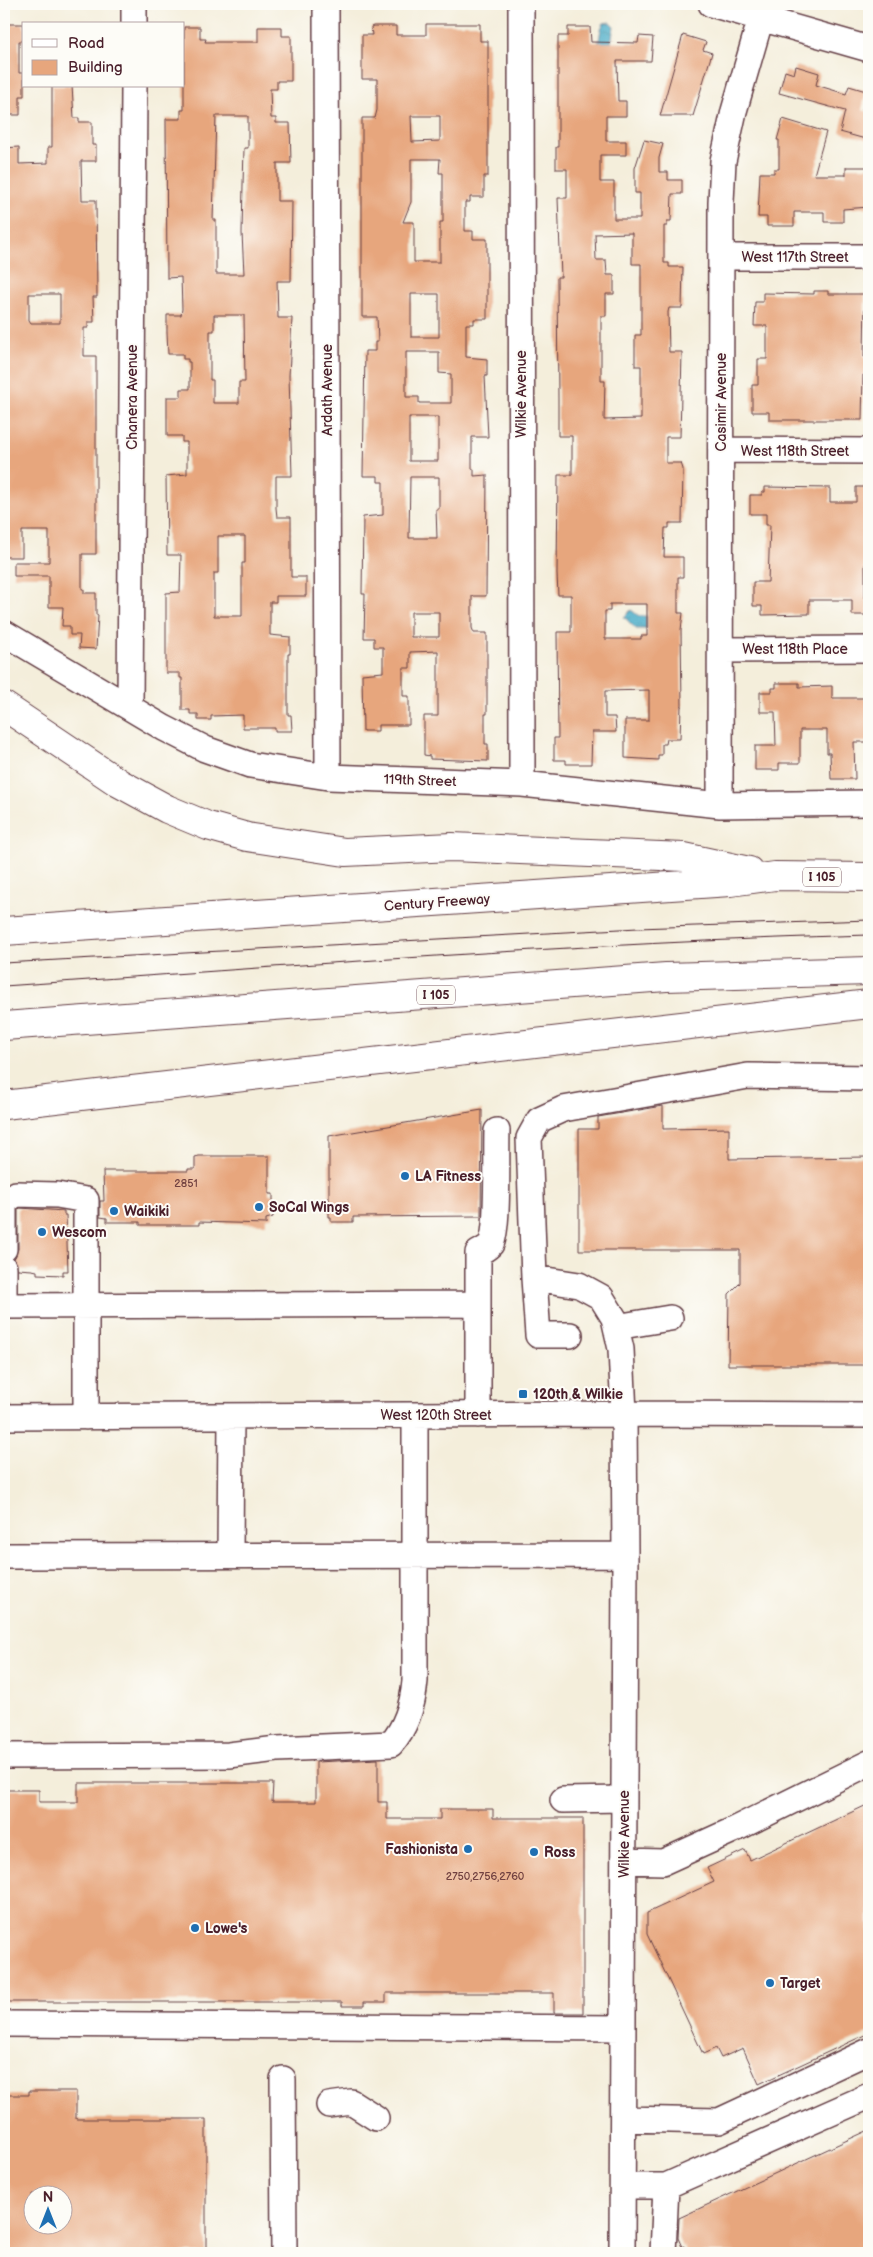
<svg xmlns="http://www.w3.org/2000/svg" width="873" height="2257" font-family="'Balsamiq Sans',sans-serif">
<defs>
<pattern id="water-ripples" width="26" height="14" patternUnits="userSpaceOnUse" patternTransform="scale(1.25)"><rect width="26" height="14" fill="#47abc7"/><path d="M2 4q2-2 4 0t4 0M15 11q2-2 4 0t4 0" fill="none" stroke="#3d8ba2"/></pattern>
</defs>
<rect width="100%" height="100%" fill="#fdfcf7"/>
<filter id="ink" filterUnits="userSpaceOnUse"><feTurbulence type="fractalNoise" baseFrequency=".02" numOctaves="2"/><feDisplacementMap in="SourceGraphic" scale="10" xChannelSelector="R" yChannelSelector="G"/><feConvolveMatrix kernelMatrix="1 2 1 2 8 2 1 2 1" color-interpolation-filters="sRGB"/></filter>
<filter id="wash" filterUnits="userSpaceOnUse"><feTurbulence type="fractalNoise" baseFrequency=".0096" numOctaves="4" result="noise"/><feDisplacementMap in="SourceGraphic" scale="20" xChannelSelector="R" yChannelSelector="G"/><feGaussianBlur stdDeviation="1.12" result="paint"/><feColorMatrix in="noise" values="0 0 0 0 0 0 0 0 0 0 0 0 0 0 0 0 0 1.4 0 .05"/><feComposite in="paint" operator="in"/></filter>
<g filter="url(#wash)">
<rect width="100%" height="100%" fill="#f4eedb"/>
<path fill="url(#water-ripples)" stroke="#486579" d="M 610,22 L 614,26 L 611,43 L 598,43 C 601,36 599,30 604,23 Z
M 631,610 L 639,616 L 646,616 L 646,629 L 636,629 L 624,617 Z"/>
<g id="blocks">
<path fill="#e7a67d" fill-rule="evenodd" d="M 4,24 L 24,24 L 24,41 L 19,41 L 19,73 L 24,73 L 24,96 L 20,96 L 20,115 L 4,115 Z
M 426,24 L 480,24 L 480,41 L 488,41 L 488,176 L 484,176 L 484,197 L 470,197 L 470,202 L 465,202 L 465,231 L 473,231 L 473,239 L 487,239 L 487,319 L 474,319 L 474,324 L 466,324 L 466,357 L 487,359 L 487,376 L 485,376 L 488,437 L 472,437 L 472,469 L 474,469 L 474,476 L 487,475 L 486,596 L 472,596 L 472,628 L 474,633 L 487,633 L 487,714 L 485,714 L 485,744 L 488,744 L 488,761 L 430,759 L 430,756 L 424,755 L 424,716 L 438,716 L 438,651 L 410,652 L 410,668 L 403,668 L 403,696 L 409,696 L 409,725 L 378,725 L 378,731 L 363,731 L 362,674 L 383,672 L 383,647 L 374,647 L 374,638 L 364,638 L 365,594 L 362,594 L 363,517 L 383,515 L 383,482 L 378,482 L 378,476 L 363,476 L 365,351 L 375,351 L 375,342 L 378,342 L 377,317 L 362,317 L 362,118 L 375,118 L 377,110 L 377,79 L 362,79 L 362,35 L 372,35 L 371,27 L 373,26 L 396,26 L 396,35 L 426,35 ZM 411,116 L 440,116 L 440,141 L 412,142 ZM 411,159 L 440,159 L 439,173 L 443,173 L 443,222 L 440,222 L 440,262 L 414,262 L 414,222 L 403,222 L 411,202 ZM 411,294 L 439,294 L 439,337 L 411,337 ZM 406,352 L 439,352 L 439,373 L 451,374 L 451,403 L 419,403 L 419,397 L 406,397 ZM 409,417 L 438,417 L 438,461 L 409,461 ZM 410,477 L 439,477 L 439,509 L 436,509 L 437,538 L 409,538 ZM 411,612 L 439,612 L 439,637 L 411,637 Z
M 184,27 L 200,27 L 200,39 L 206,39 L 205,42 L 258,42 L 258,27 L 282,27 L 282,36 L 291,36 L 291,81 L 277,81 L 277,89 L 270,89 L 271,118 L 276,118 L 276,123 L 290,123 L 291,163 L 277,163 L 277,201 L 292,201 L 291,281 L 277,281 L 278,318 L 292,318 L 289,376 L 292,476 L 276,476 L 276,508 L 277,517 L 291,517 L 291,577 L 306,577 L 306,596 L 276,596 L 276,602 L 270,602 L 270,635 L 290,637 L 290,654 L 288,654 L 288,715 L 291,715 L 292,731 L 275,731 L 275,728 L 243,728 L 243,715 L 211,716 L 211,720 L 198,720 L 198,714 L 190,714 L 190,710 L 182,710 L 182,678 L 180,678 L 180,673 L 166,673 L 166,593 L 180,592 L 181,555 L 167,555 L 166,476 L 187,474 L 187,442 L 182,442 L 182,436 L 167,436 L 167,397 L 181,397 L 181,389 L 190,389 L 190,362 L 188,362 L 188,359 L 183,359 L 183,354 L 168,354 L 167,332 L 167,315 L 181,315 L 182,309 L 181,277 L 167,278 L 166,119 L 181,119 L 181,110 L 184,110 ZM 216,116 L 248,116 L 248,148 L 244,148 L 243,184 L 242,233 L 244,274 L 216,274 L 216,220 L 213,220 ZM 214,315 L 244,315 L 245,382 L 239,382 L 239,403 L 213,403 L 213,380 L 210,380 L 210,331 L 214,331 ZM 218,536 L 245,536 L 245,563 L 242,563 L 242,616 L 214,616 L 214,573 L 218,573 Z
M 568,27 L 590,27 L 591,42 L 638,43 L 639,36 L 653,37 L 651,61 L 617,61 L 618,101 L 626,101 L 626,116 L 606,116 L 606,141 L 626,141 L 626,155 L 600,155 L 600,182 L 614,182 L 614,219 L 640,219 L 640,193 L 635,193 L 635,168 L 644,140 L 663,144 L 659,158 L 659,172 L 668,172 L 668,180 L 682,180 L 682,194 L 672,194 L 671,221 L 667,221 L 667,226 L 664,226 L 664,263 L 669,263 L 669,267 L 683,267 L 682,308 L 669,308 L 668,312 L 669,352 L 682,352 L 680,437 L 666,437 L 666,463 L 681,463 L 683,469 L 682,523 L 669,523 L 669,528 L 665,528 L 664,557 L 683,557 L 683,577 L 678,577 L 678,613 L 683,613 L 681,630 L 682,706 L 681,706 L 680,739 L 667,739 L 666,744 L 662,744 L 662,755 L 658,755 L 658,760 L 625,758 L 625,720 L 649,720 L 649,690 L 605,691 L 605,717 L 615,717 L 616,732 L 592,732 L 591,764 L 566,764 L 566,760 L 554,760 L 554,738 L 558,738 L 557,632 L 571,632 L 571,595 L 558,595 L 557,574 L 558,475 L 572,475 L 572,436 L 558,436 L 558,399 L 557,277 L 561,277 L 558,198 L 567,198 L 567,169 L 556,169 L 556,147 L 558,147 L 558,36 L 568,36 ZM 632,233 L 632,264 L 641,264 L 641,335 L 635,335 L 635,366 L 641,366 L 641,419 L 604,420 L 605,381 L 601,381 L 601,316 L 606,316 L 606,294 L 614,294 L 614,275 L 607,275 L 606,260 L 596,260 L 595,234 ZM 610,604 L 647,604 L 647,636 L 641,636 L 641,639 L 605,639 L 605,611 L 610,611 Z
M 683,35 L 706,42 L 703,50 L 712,53 L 693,116 L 660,116 Z
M 796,66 L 819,73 L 816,85 L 846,94 L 849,86 L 866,91 L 862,110 L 869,112 L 869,140 L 840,132 L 845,111 L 779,93 L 785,71 L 794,74 Z
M 52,86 L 72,86 L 74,118 L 79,118 L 79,122 L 92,122 L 92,145 L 96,145 L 96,161 L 81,161 L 82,200 L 96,200 L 97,297 L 93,297 L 94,322 L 88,322 L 88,328 L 84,328 L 84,356 L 96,356 L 96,554 L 82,554 L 82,589 L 84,589 L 84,593 L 96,593 L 96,615 L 98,615 L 96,649 L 79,648 L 80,635 L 70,635 L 70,626 L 62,626 L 63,607 L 49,607 L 49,576 L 14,576 L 14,562 L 49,562 L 49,531 L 22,531 L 22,557 L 4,557 L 4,148 L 19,147 L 19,164 L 48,163 L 48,147 L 52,147 ZM 29,294 L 60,294 L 60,323 L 31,323 L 29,320 Z
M 783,119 L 826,132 L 814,175 L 846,175 L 846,167 L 869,167 L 869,207 L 843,209 L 843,222 L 824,222 L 824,212 L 794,212 L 794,226 L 767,226 L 767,217 L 758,217 L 760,173 L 774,173 L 774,169 L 779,169 L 779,140 L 777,140 Z
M 814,291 L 828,291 L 828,294 L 865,294 L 864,357 L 869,357 L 869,375 L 863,375 L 862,420 L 769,420 L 769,412 L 752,412 L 752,385 L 758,385 L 758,359 L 767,359 L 767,326 L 754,326 L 755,302 L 763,302 L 763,293 L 814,294 Z
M 765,487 L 830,488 L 830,502 L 856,502 L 856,487 L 869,487 L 869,564 L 865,564 L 865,598 L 868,598 L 868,615 L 852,615 L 852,600 L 809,600 L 809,614 L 762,615 L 762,606 L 753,606 L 753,582 L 768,582 L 770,525 L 766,525 L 766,514 L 750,514 L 750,495 L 762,495 L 762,492 L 765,492 Z
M 776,683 L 799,683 L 799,687 L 832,686 L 832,698 L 869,698 L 869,742 L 854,742 L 855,779 L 831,779 L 830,753 L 827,753 L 827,730 L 800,730 L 800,763 L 779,763 L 779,770 L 755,770 L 755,746 L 776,746 L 775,712 L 760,712 L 760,692 L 772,692 L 772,688 L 776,688 Z
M 663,1106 L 663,1129 L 729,1128 L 729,1159 L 868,1157 L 869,1365 L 728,1365 L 729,1294 L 740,1283 L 740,1250 L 579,1250 L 579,1129 L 598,1129 L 598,1117 Z
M 482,1110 L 481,1216 L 353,1217 L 353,1222 L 331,1222 L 331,1217 L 329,1217 L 329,1136 Z
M 199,1156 L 269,1156 L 269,1194 L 273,1194 L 273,1217 L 266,1219 L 266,1224 L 199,1222 L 199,1225 L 140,1225 L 140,1222 L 107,1222 L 107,1218 L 100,1217 L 100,1201 L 104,1201 L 103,1171 L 188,1171 L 188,1169 L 195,1169 L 195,1157 Z
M 20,1208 L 64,1211 L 64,1215 L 66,1215 L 68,1271 L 63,1271 L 63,1275 L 37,1274 L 37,1271 L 32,1270 L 18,1269 L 14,1258 L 18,1249 L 18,1210 Z
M 378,1759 L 378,1802 L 387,1802 L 387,1819 L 440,1819 L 440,1809 L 493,1809 L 493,1818 L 583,1818 L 583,2013 L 554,2013 L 554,1993 L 386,1993 L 386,2002 L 364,2002 L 364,2006 L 342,2006 L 342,2002 L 4,2002 L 4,1790 L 39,1790 L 39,1802 L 78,1802 L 78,1783 L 273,1783 L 272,1802 L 316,1802 L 316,1762 Z
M 869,1804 L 869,2033 L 759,2084 L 743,2048 L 721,2058 L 716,2048 L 703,2054 L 647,1934 L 647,1913 L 714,1882 L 707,1868 L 745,1850 L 750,1860 Z
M 29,2091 L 76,2091 L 76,2119 L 206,2119 L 206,2253 L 4,2253 L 4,2095 L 29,2095 ZM 32,2194 L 62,2194 L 62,2224 L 32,2224 Z
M 869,2130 L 869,2253 L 687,2253 L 684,2246 L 682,2247 L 678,2238 L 679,2218 Z"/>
</g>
</g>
<g filter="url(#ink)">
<use href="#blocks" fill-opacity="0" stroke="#643e45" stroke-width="1"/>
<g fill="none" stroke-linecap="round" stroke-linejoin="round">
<g stroke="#643e45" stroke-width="28">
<path id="minor" d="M 326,4 L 328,777
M 521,4 L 522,784
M 711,4 L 869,49
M 134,24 L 134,4
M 721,257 L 869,257
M 721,450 L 869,451
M 4,633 L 164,728 L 205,749 L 250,765 L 328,777 L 522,784 L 720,805 L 869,803
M 721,650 L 869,649
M 130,707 L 134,86
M 720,805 L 721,202 L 723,161 L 734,111 L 765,4
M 4,1249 L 4,1202 L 16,1194 L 57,1195 L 86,1200 L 86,1417
M 4,1268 L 4,1306
M 534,1278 L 538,1335 L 570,1335
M 4,1306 L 478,1304
M 616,1327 L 670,1318
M 478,1415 L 478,1253 C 483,1250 488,1248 491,1244 C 499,1228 496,1153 497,1131
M 4,1417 L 624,1414 L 869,1415
M 230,1555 L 231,1416
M 4,1556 L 625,1555
M 4,1756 L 229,1755 L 277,1749 L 391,1744 C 407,1726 413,1704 415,1681 L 415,1415
M 563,1800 L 624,1799
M 625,1861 L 663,1862 L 731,1831 L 869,1763
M 4,2024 L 623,2028
M 283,2079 L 284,2253
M 329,2105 L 351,2102 L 376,2118
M 623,2119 L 719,2121 L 869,2051
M 623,2186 L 666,2186 L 663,2253
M 666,2186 L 869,2096
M 622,2253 L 625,1555 L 624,1414 L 621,1349 L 614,1318 L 601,1297 L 579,1285 L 534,1278 L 529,1138 L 539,1120 L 563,1109 L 748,1076 L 869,1078"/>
</g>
<g stroke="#643e45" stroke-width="30">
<path id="highway" d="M 4,706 L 119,783 L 167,809 L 208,826 L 247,837 L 345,852 L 452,847 L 684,857 L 749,871
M 4,931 L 730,882 L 775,876 L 869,877
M 4,1026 L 666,977 L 869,971
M 4,1105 L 869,1004"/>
</g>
<use href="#minor" stroke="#fff" stroke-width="25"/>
<use href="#highway" stroke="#fff" stroke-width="28"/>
<path stroke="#4a1f2b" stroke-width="1" d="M 4,963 L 638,928 L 869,920
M 4,986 C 292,966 580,943 869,935"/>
</g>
</g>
<g fill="#1f6fb2" stroke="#fdfcf7" stroke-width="2">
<circle cx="405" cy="1176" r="5"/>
<circle cx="259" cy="1207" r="5"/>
<circle cx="114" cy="1211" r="5"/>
<circle cx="42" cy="1232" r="5"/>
<rect x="518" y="1389" width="10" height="10" rx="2.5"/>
<circle cx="468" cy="1849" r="5"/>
<circle cx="534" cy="1852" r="5"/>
<circle cx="195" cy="1928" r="5"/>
<circle cx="770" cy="1983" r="5"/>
</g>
<g text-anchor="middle" stroke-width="4" stroke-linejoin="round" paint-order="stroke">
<g font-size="11" fill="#714140">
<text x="186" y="1187">2851</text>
<text x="485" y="1880">2750,2756,2760</text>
</g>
<g fill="#fdfcf7" stroke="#806168" stroke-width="1">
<rect x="803" y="867.5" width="38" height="19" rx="4"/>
<rect x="417" y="985.5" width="38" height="19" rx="4"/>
</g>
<g font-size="12" font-weight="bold" fill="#4a1f2b">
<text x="822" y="881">I 105</text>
<text x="436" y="999">I 105</text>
</g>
<g font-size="14" fill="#4a1f2b" stroke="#fdfcf7">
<text x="795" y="262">West 117th Street</text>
<text transform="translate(327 390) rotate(-90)" y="5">Ardath Avenue</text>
<text transform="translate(521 394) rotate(-90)" y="5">Wilkie Avenue</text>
<text transform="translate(132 397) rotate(-90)" y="5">Chanera Avenue</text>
<text transform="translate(721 402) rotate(-90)" y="5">Casimir Avenue</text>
<text x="795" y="456">West 118th Street</text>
<text x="795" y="654">West 118th Place</text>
<text transform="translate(420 780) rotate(2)" y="5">119th Street</text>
<text transform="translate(437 902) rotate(-4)" y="5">Century Freeway</text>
<text x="436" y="1420">West 120th Street</text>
<text transform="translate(624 1834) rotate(-90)" y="5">Wilkie Avenue</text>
</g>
<g font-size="14" font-weight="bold" fill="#4a1f2b" stroke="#fdfcf7" text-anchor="start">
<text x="415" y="1181">LA Fitness</text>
<text x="269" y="1212">SoCal Wings</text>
<text x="124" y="1216">Waikiki</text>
<text x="52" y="1237">Wescom</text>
<text x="533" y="1399">120th &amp; Wilkie</text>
<text x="458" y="1854" text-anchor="end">Fashionista</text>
<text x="544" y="1857">Ross</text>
<text x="205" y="1933">Lowe's</text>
<text x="780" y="1988">Target</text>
</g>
</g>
<rect width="873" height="2257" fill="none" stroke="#fdfcf7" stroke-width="20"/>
<rect x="22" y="22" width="162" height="65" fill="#fdfcf7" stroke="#b5a4a5"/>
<rect x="32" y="39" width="25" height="8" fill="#ffffff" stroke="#b5a4a5"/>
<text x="68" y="48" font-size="15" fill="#4a1f2b">Road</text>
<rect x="32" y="60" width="25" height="15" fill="#e7a67d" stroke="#b5a4a5"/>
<text x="68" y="72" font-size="15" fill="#4a1f2b">Building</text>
<g transform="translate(48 2210)"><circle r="24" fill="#fdfcf7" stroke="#b5a4a5"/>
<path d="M0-4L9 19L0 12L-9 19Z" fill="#1f6fb2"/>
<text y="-8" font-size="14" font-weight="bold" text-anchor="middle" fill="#4a1f2b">N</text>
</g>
</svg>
